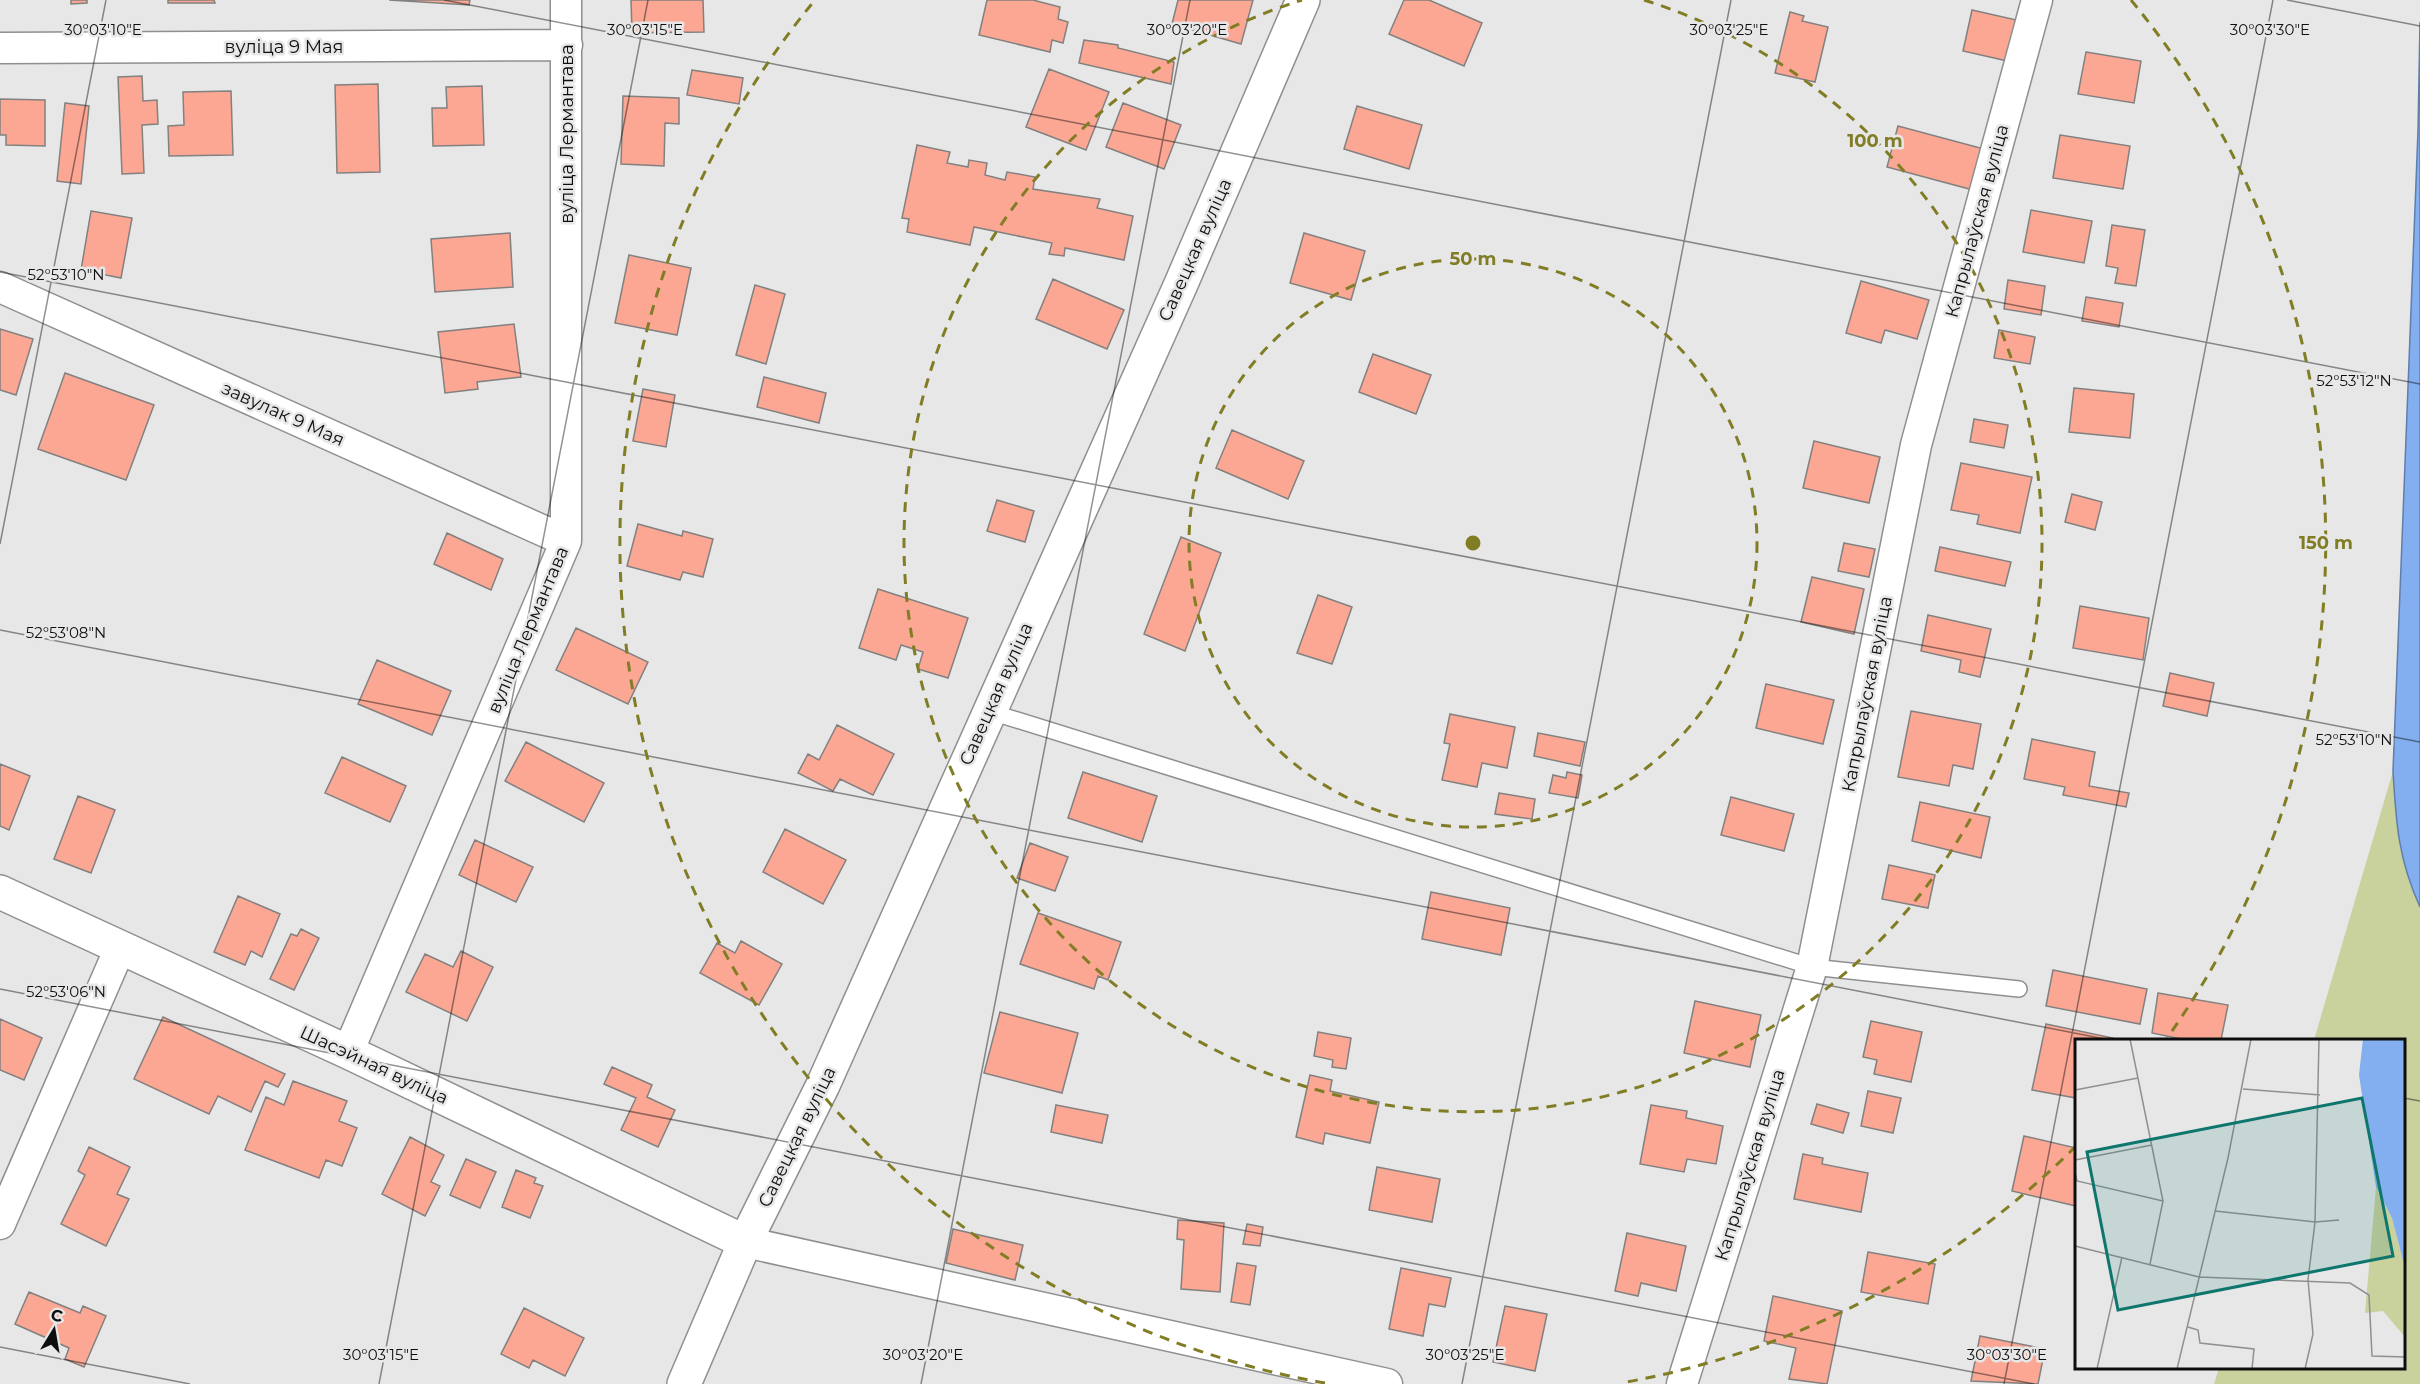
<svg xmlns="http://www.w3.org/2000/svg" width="2420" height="1384" font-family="Montserrat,sans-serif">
<rect width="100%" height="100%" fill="#e7e7e8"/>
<path fill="#c9d19d" d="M 2393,771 C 2396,822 2398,859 2420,907 L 2420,1384 L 2214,1384 L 2219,1368 L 2404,1368 L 2404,1040 L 2314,1040 Z"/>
<path fill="#83aeef" stroke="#607eac" stroke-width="1.5" d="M 2420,22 L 2420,907 C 2398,859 2396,822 2393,771 L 2418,131 Z"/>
<path fill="#fca793" stroke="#828180" stroke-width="1.5" d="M 71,0 L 87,0 L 87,3 L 71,4 Z
M 168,0 L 214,0 L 215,3 L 168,3 Z
M 389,0 L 470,0 L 469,5 Z
M 631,0 L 703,0 L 704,32 L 632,33 Z
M 987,0 L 1033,0 L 1060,7 L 1058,19 L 1068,22 L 1063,43 L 1052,40 L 1050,52 L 979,35 Z
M 1178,0 L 1253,0 L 1241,44 L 1172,24 Z
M 1404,0 L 1429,0 L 1482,23 L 1464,66 L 1389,34 Z
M 1972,10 L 2021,21 L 2012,62 L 1963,51 Z
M 1790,12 L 1804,16 L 1802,21 L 1828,27 L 1815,82 L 1775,73 Z
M 1084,40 L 1118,45 L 1118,48 L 1174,62 L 1171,84 L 1079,63 Z
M 2086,52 L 2141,61 L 2134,103 L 2078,94 Z
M 1049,69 L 1109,92 L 1086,150 L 1026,127 Z
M 692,70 L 743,78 L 739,104 L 687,95 Z
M 142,76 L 143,101 L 157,100 L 158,124 L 142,125 L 144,173 L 122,174 L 118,77 Z
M 378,84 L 380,172 L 337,173 L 335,85 Z
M 482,86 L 484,145 L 433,146 L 432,108 L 447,108 L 446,87 Z
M 231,91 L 233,155 L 169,156 L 168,126 L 184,125 L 183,92 Z
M 623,96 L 679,98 L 679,124 L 665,123 L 664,166 L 621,164 Z
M 0,99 L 45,100 L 45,146 L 6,145 L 6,135 L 0,135 Z
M 65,103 L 89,106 L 81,184 L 57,181 Z
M 1123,103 L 1181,125 L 1164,169 L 1106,147 Z
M 1357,106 L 1422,125 L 1409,169 L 1344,149 Z
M 1898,126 L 1984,149 L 1973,190 L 1887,167 Z
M 2060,135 L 2130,146 L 2123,189 L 2053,178 Z
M 917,145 L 950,152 L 947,163 L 968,167 L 969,160 L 987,163 L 985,175 L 1005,180 L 1007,172 L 1035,177 L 1033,189 L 1100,199 L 1097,208 L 1133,216 L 1124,260 L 1065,248 L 1064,256 L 1049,254 L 1052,243 L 974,227 L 970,245 L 907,232 L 909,219 L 902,218 Z
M 2031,210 L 2092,221 L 2084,263 L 2023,252 Z
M 91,211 L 132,218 L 121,278 L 81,270 Z
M 2112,225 L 2145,230 L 2136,286 L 2115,283 L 2118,268 L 2106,266 Z
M 510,233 L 513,287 L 435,292 L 431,239 Z
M 1304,233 L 1365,251 L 1351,300 L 1290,283 Z
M 629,255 L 691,268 L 677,335 L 615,323 Z
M 1053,279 L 1124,310 L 1107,349 L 1036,319 Z
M 2008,280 L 2045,286 L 2041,315 L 2004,309 Z
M 1861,281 L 1929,300 L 1917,339 L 1885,330 L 1881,343 L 1846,333 Z
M 755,285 L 785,294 L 766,364 L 736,355 Z
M 2086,297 L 2123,303 L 2119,327 L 2082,321 Z
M 514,324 L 521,377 L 477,382 L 478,389 L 445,393 L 438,332 Z
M 0,329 L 33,339 L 16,395 L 0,390 Z
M 1999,330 L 2035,337 L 2030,364 L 1994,358 Z
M 1373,354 L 1431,375 L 1416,414 L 1359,392 Z
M 65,373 L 154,405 L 126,480 L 38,449 Z
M 764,377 L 826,393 L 819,423 L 757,407 Z
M 2074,388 L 2134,394 L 2130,438 L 2069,432 Z
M 643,389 L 675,395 L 666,447 L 633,441 Z
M 1974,419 L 2008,425 L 2004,448 L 1970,442 Z
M 1232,430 L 1304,461 L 1288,499 L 1216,468 Z
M 1814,441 L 1880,457 L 1869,503 L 1803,488 Z
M 1961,463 L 2032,477 L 2020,533 L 1977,524 L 1979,515 L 1951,510 Z
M 2072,494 L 2102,502 L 2095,530 L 2065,522 Z
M 997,500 L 1034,511 L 1025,542 L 987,531 Z
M 638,524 L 682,536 L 683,531 L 713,539 L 703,577 L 683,572 L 680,580 L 627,566 Z
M 447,533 L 503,559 L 491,590 L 434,564 Z
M 1181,537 L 1221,553 L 1185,651 L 1144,634 Z
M 1844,543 L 1875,549 L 1869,577 L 1838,571 Z
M 1940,547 L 2011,562 L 2005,586 L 1935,571 Z
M 1812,577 L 1864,589 L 1854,634 L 1801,622 Z
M 878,589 L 968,618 L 948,678 L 918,669 L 923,652 L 901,645 L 896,660 L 859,648 Z
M 1318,595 L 1352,607 L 1332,664 L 1297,653 Z
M 2080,606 L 2149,618 L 2143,660 L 2073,648 Z
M 1928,615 L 1991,629 L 1980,677 L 1959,672 L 1961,660 L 1921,651 Z
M 576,628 L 648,662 L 628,704 L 556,670 Z
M 377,660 L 451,691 L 432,735 L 358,704 Z
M 2170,673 L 2214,683 L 2207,716 L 2163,706 Z
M 1766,684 L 1834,700 L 1823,744 L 1756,728 Z
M 1911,711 L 1981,724 L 1973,769 L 1953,765 L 1949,786 L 1898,777 Z
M 1450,714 L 1515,727 L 1507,768 L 1482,763 L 1477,787 L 1442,780 L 1450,744 L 1444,743 Z
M 837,725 L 894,754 L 873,795 L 840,779 L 833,791 L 798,773 L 808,754 L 819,760 Z
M 1538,733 L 1585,742 L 1580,766 L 1534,756 Z
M 2032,739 L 2095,752 L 2089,786 L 2129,793 L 2126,807 L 2063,795 L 2065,787 L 2024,779 Z
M 526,742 L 604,783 L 584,822 L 505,781 Z
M 342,757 L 406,786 L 390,822 L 325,793 Z
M 0,764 L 30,776 L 9,830 L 0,826 Z
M 1083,772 L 1157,796 L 1142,842 L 1068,818 Z
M 1567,772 L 1582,775 L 1578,798 L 1549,793 L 1553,775 L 1566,778 Z
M 1499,793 L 1535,799 L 1532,819 L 1495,814 Z
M 78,796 L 115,810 L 91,873 L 54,859 Z
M 1731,797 L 1794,814 L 1784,851 L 1721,835 Z
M 1920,802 L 1990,817 L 1981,858 L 1912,841 Z
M 785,829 L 846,860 L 823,904 L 763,872 Z
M 475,840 L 533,867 L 516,902 L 459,875 Z
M 1030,843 L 1068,857 L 1055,891 L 1017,878 Z
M 1889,865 L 1935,875 L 1928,908 L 1882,899 Z
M 1431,892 L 1510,908 L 1501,955 L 1422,939 Z
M 238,896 L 280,914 L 262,957 L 251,951 L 245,965 L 214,952 Z
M 1038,913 L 1121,942 L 1108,980 L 1098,976 L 1094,989 L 1020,964 Z
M 301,929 L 319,938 L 294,990 L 270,979 L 291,934 L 297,936 Z
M 741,941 L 782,964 L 759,1005 L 700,973 L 717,943 L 735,953 Z
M 461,951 L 493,967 L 467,1021 L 406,992 L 425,954 L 453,967 Z
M 2053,970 L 2147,989 L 2140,1024 L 2046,1006 Z
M 2158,993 L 2228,1005 L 2221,1040 L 2186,1040 L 2152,1033 Z
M 1695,1001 L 1761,1015 L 1750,1067 L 1684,1053 Z
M 1000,1012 L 1078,1033 L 1062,1093 L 984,1073 Z
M 163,1017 L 285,1074 L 278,1087 L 265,1081 L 251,1112 L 218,1096 L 209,1114 L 134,1079 Z
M 0,1019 L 42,1038 L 24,1080 L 0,1070 Z
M 1871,1021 L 1922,1032 L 1911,1082 L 1874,1074 L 1877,1060 L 1863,1057 Z
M 2046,1024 L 2113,1038 L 2113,1040 L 2076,1040 L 2076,1098 L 2032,1090 Z
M 1318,1032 L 1351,1038 L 1346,1069 L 1332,1067 L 1333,1060 L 1314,1056 Z
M 612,1067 L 652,1085 L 647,1097 L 675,1110 L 658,1147 L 621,1130 L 636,1098 L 604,1084 Z
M 1310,1075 L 1332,1080 L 1330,1091 L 1379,1102 L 1370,1143 L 1325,1133 L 1323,1144 L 1296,1137 Z
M 293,1081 L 347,1101 L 339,1121 L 357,1128 L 342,1166 L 326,1160 L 319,1178 L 245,1150 L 266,1097 L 284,1105 Z
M 1868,1091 L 1901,1098 L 1893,1133 L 1861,1126 Z
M 1817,1104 L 1849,1113 L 1843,1133 L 1811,1124 Z
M 1056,1105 L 1108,1115 L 1102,1143 L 1051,1132 Z
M 1651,1105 L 1687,1111 L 1686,1118 L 1723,1126 L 1716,1164 L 1687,1159 L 1684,1172 L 1640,1164 Z
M 2024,1136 L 2076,1148 L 2076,1206 L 2012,1191 Z
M 410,1137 L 444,1155 L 431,1182 L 440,1186 L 425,1216 L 382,1194 Z
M 89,1147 L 130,1167 L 117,1194 L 129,1199 L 106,1246 L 61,1224 L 85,1175 L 78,1171 Z
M 1803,1154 L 1823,1158 L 1822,1164 L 1868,1173 L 1861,1212 L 1794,1199 Z
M 466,1159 L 496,1172 L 480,1208 L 450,1195 Z
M 1377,1167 L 1440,1179 L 1432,1222 L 1369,1210 Z
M 516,1170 L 536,1178 L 534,1183 L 543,1186 L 530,1218 L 502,1207 Z
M 1178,1220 L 1224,1223 L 1220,1292 L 1181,1289 L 1184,1240 L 1177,1239 Z
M 1247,1224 L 1263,1227 L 1260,1246 L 1243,1244 Z
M 953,1229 L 1023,1245 L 1015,1280 L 946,1263 Z
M 1627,1233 L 1686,1246 L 1676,1291 L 1641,1283 L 1638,1296 L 1615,1291 Z
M 1868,1252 L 1935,1264 L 1928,1304 L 1861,1292 Z
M 1237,1263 L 1256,1266 L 1250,1305 L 1231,1302 Z
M 1401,1268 L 1451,1278 L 1445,1307 L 1429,1304 L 1423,1336 L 1389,1329 Z
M 29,1292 L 80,1313 L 83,1306 L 106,1316 L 84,1367 L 65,1359 L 69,1348 L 15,1324 Z
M 1773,1296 L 1842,1311 L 1827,1384 L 1789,1379 L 1796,1348 L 1764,1341 Z
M 1505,1306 L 1547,1314 L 1535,1371 L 1493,1362 Z
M 524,1308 L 584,1338 L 565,1376 L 533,1360 L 529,1368 L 501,1354 Z
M 1980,1336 L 2045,1349 L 2038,1384 L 1971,1381 Z"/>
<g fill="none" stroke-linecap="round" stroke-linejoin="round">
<g stroke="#8f8f90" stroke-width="18">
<path id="service" d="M 988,711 L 1812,967 L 2019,989"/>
</g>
<g stroke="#8f8f90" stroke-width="33">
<path id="minor" d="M 0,48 L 567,45
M 0,287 L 566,541
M 348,1052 L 566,541 L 566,0
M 0,1224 L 120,948
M 745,1242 L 1387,1384
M 1682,1384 L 1812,967 L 1916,445 L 2037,0"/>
</g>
<g stroke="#8f8f90" stroke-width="36">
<path id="secondary" d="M 0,892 L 348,1052 L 745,1242
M 684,1384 L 745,1242 L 823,1085 L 1181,284 L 1303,0"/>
</g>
<use href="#service" stroke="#fff" stroke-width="15"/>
<use href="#minor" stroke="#fff" stroke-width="30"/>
<use href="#secondary" stroke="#fff" stroke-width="33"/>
</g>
<path fill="none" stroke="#0e0e0e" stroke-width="1.5" stroke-opacity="0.45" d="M 444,0 L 2420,384M 2287,0 L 2420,26M 0,272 L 2420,742M 0,544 L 106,0M 0,630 L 2110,1040M 0,989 L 2034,1384M 2404,1098 L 2420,1101M 0,1347 L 190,1384M 379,1384 L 648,0M 921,1384 L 1190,0M 1462,1384 L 1731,0M 2004,1384 L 2273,0"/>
<g fill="none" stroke="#817d25" stroke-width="3" stroke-dasharray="10 8">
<circle cx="1473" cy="543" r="284"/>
<path d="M1644 0A569 569 0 1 1 1302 0"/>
<path d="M2076 1146A853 853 0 0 1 1621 1383M1325 1383A853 853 0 0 1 815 0M2131 0A853 853 0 0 1 2167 1038"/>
</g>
<g text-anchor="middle" stroke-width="5" stroke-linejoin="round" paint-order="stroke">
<g font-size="18" fill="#0e0e0e" stroke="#e7e7e8">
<text x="284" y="53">вуліца 9 Мая</text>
<text transform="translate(567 134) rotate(-90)" y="6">вуліца Лермантава</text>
<text transform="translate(1977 221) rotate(-75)" y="6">Капрылаўская вуліца</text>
<text transform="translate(1195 250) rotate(-66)" y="6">Савецкая вуліца</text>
<text transform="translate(283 414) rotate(24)" y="6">завулак 9 Мая</text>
<text transform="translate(528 630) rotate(-67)" y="6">вуліца Лермантава</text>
<text transform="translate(996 694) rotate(-66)" y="6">Савецкая вуліца</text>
<text transform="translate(1867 694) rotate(-79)" y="6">Капрылаўская вуліца</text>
<text transform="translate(374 1065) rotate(25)" y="6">Шасэйная вуліца</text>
<text transform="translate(797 1137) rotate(-64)" y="6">Савецкая вуліца</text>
<text transform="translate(1750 1165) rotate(-73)" y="6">Капрылаўская вуліца</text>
</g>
</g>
<g transform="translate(2075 1039)">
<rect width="330" height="330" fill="#e7e7e8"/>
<path d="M 301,148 L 317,179 L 330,229 L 330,298 L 308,272 L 290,274 Z" fill="#c9d19d"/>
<path d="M 288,0 L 330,0 L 330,229 L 317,179 L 301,148 L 284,36 Z" fill="#83aeef"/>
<path fill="none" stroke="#909091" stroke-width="1.5" d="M 55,0 L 88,162 L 75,225M 168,50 L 245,56M 0,51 L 63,39M 0,121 L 77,106M 0,133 L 2,142 L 88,162M 140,172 L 240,183 L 264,181M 0,207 L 124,238M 124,238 L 275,244 L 294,256 L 297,317 L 330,318M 113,288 L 123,291 L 125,304 L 179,310 L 177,330M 22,330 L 47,218M 102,330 L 153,119 L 176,0M 230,330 L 238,295 L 233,241 L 240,183 L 244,0"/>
<path fill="#0f766e" fill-opacity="0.15" stroke="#0f766e" stroke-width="3" d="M 287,59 L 318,217 L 43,271 L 12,113 Z"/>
<rect width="330" height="330" fill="none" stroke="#0e0e0e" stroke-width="3"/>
</g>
<g font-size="15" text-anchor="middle" fill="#0e0e0e" stroke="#e7e7e8" stroke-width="5" stroke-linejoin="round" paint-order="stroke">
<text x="103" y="35">30°03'10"E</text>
<text x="645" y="35">30°03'15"E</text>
<text x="1187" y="35">30°03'20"E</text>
<text x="1729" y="35">30°03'25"E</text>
<text x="2270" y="35">30°03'30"E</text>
<text x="66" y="280">52°53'10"N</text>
<text x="2354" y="386">52°53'12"N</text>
<text x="66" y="638">52°53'08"N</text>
<text x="2354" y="745">52°53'10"N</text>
<text x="66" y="997">52°53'06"N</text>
<text x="381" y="1360">30°03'15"E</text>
<text x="923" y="1360">30°03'20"E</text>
<text x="1465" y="1360">30°03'25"E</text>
<text x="2007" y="1360">30°03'30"E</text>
</g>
<circle cx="1473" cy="543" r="9" fill="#817d25" stroke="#e7e7e8" stroke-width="3"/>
<g font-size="18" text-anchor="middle" font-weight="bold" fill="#817d25" stroke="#e7e7e8" stroke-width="5" stroke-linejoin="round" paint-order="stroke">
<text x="1875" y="147">100 m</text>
<text x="1473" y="265">50 m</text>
<text x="2326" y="549">150 m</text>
</g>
<g transform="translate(54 1330) rotate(11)" stroke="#e7e7e8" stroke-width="4.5" paint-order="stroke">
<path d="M0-4.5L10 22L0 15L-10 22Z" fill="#0e0e0e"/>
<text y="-9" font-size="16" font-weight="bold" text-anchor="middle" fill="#0e0e0e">С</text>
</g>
</svg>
